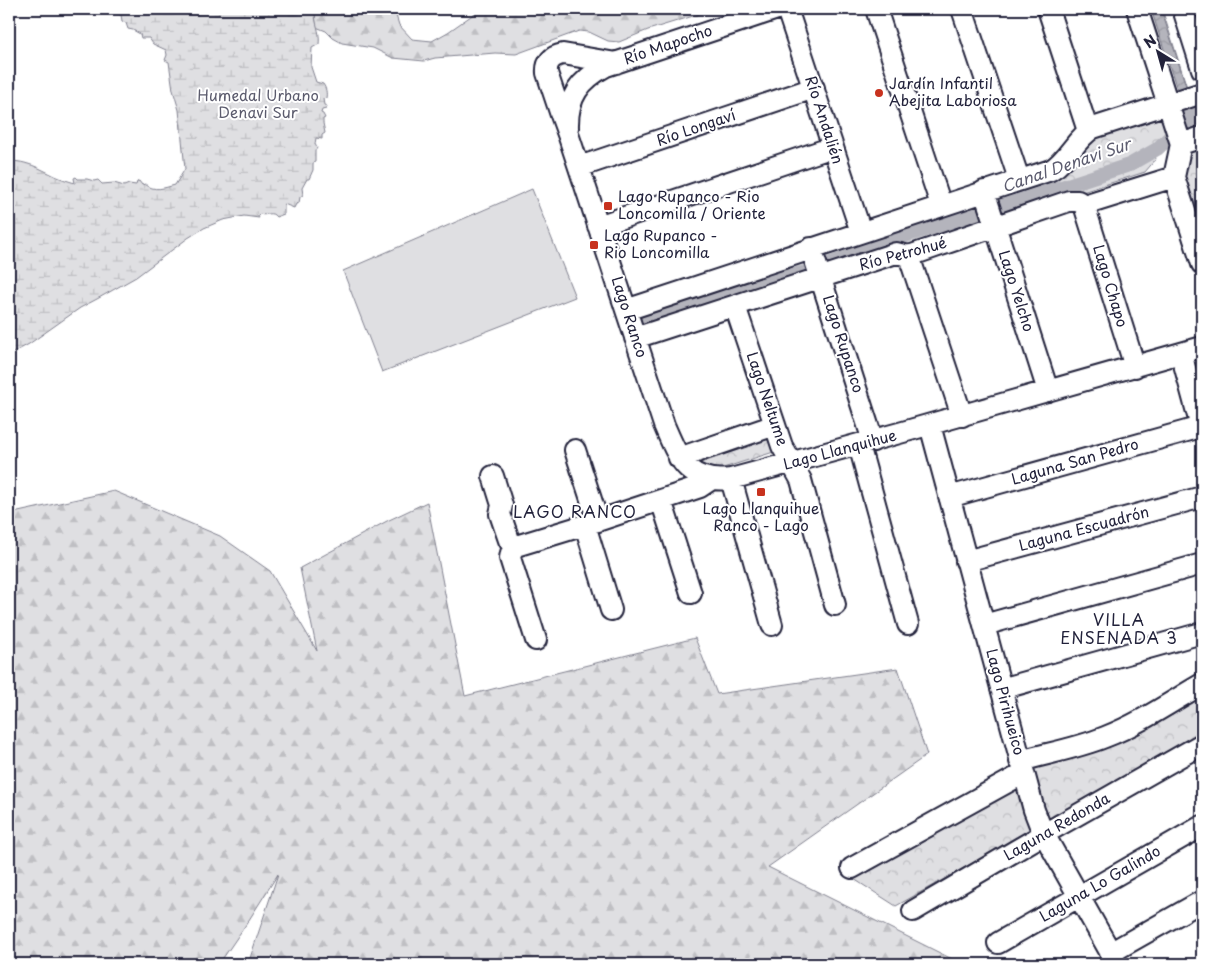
<svg xmlns="http://www.w3.org/2000/svg" width="1211" height="973" font-family="'Playpen Sans',sans-serif">
<defs>
<pattern id="forest-firs" width="22" height="20" patternUnits="userSpaceOnUse" patternTransform="scale(1.25)"><rect width="22" height="20" fill="#dfdfe2"/><path d="M5 1l3.5 6h-7zM16 11l3.5 6h-7z" fill="#bfbfc3"/></pattern>
<pattern id="wetland-marsh" width="20" height="14" patternUnits="userSpaceOnUse" patternTransform="scale(1.25)"><rect width="20" height="14" fill="#dfdfe2"/><path d="M1 5h8M5 5V1M11 12h8M15 12V8" fill="none" stroke="#bfbfc3"/></pattern>
<pattern id="park-crowns" width="20" height="18" patternUnits="userSpaceOnUse" patternTransform="scale(1.25)"><rect width="20" height="18" fill="#dfdfe2"/><path d="M2 6a3 3 0 1 1 6 0M12 15a3 3 0 1 1 6 0" fill="none" stroke="#bfbfc3"/></pattern>
<pattern id="water-waves" width="16" height="10" patternUnits="userSpaceOnUse" patternTransform="scale(1.25)"><rect width="16" height="10" fill="#b4b4bc"/><path d="M0 5q4-4 8 0t8 0" fill="none" stroke="#9a9aa2"/></pattern>
</defs>
<rect width="100%" height="100%" fill="#fff"/>
<filter id="ink" filterUnits="userSpaceOnUse"><feTurbulence type="fractalNoise" baseFrequency=".02" numOctaves="2"/><feDisplacementMap in="SourceGraphic" scale="10" xChannelSelector="R" yChannelSelector="G"/><feConvolveMatrix kernelMatrix="1 2 1 2 8 2 1 2 1" color-interpolation-filters="sRGB"/></filter>
<g filter="url(#ink)">
<path fill="url(#forest-firs)" stroke="#80808e" d="M 315,9 L 394,9 L 399,25 L 412,39 L 432,41 L 448,32 L 481,9 L 716,9 L 648,30 L 619,42 L 608,41 L 589,32 L 579,31 L 516,54 L 495,53 L 435,58 L 424,61 L 393,58 L 373,48 L 342,43 L 333,38 L 326,31 L 316,27 Z
M 114,491 L 220,536 L 270,571 L 317,651 L 300,568 L 387,521 L 427,502 L 465,696 L 695,638 L 717,694 L 898,668 L 927,755 L 768,867 L 962,964 L 248,964 L 278,874 L 247,923 L 219,964 L 9,964 L 9,514 Z"/>
<path fill="url(#wetland-marsh)" stroke="#80808e" d="M 114,9 L 315,9 C 315,13 315,18 316,22 C 318,30 320,36 319,44 L 312,48 L 311,67 L 316,82 L 323,84 C 326,88 327,93 326,98 L 323,99 L 324,105 L 327,106 L 326,109 L 322,110 L 321,113 L 323,114 L 325,118 L 323,119 L 323,123 L 325,133 L 322,135 L 322,139 L 316,138 L 315,144 L 317,148 L 315,151 L 315,162 L 313,163 L 313,170 L 309,179 L 307,179 L 302,188 L 303,195 L 300,197 L 299,203 L 296,204 L 294,208 L 284,204 L 284,214 L 276,217 C 271,210 266,217 260,214 L 258,216 L 259,218 L 244,216 L 223,220 L 204,228 L 188,238 L 136,277 L 97,299 L 80,308 L 29,344 L 11,354 L 9,354 L 9,161 C 27,161 39,168 55,176 C 62,179 68,181 75,183 L 74,178 L 76,177 L 78,179 L 87,179 L 94,181 L 98,180 L 102,184 L 114,183 L 124,186 L 129,184 L 136,185 L 137,182 L 139,181 L 142,185 L 145,184 C 154,192 164,188 175,185 L 185,169 L 179,110 L 173,90 L 169,62 L 165,60 L 167,55 L 166,50 L 153,44 L 149,38 L 141,38 L 140,34 L 133,30 L 128,29 L 126,23 L 122,21 L 121,15 L 113,12 Z"/>
<path fill="url(#park-crowns)" stroke="#80808e" d="M 1131,9 L 1162,9 L 1192,103 L 1202,100 L 1202,130 L 1153,147 L 1156,159 L 1145,172 L 656,328 L 649,307 L 1058,171 L 1095,134 L 1168,104 Z
M 1202,143 L 1202,235 L 1182,175 L 1189,148 Z
M 770,431 L 780,450 L 717,470 L 701,464 L 693,456 Z
M 1202,691 L 1202,737 L 1049,820 L 896,906 L 846,874 L 1017,785 L 1037,766 Z"/>
<path fill="#dfdfe2" stroke="#80808e" d="M 532,189 L 575,297 L 382,372 L 343,271 Z"/>
<path fill="url(#water-waves)" stroke="#7a7a88" d="M 1151,9 L 1161,9 L 1188,92 L 1179,95 Z"/>
<g fill="none" stroke-linecap="round" stroke-linejoin="round">
<path stroke="#b4b4bc" stroke-width="14" d="M 1187,103 L 1197,132
M 997,208 L 1129,165 L 1157,149 L 1171,136
M 826,265 L 911,234 L 983,213
M 646,319 L 788,276 L 811,271"/>
<g stroke="#22223b" stroke-width="24">
<path id="minor" d="M 787,9 L 861,232
M 876,9 L 941,205
M 962,9 L 1019,179
M 1048,9 L 1088,131
M 1137,9 L 1181,144 L 1174,177 L 1202,264
M 1183,9 L 1202,69
M 616,63 L 563,54 C 552,56 546,62 547,73 L 561,115 L 569,137 L 664,425 C 679,459 687,484 731,479 L 903,432 L 1202,347
M 568,128 C 567,97 580,80 606,66 L 777,9
M 1181,144 L 1202,137
M 579,167 L 814,88
M 984,191 L 1048,391
M 1084,205 L 1135,367
M 598,226 L 833,147
M 811,248 L 873,441
M 909,256 L 962,416
M 735,306 L 782,446 L 801,480 L 835,605
M 626,310 L 1051,170 C 1068,160 1075,139 1093,128 L 1202,93
M 635,338 L 896,253 L 909,256 L 1069,201 L 1078,201 L 1084,205 L 1174,177
M 1181,353 L 1202,431
M 930,425 L 1034,810 L 1039,823 L 1050,845 L 1117,964
M 859,445 L 908,624
M 575,450 L 598,521
M 679,458 L 775,425
M 493,476 L 502,505 L 500,514 L 509,540 L 512,545 L 516,546 L 585,525 L 691,490 L 700,487 L 712,479
M 731,479 L 772,625
M 949,497 L 1201,427
M 661,500 L 691,593
M 585,525 L 611,610
M 514,546 L 511,553 L 510,558 L 536,640
M 966,561 L 1202,497
M 984,625 L 1202,564
M 1001,689 L 1202,633
M 1020,761 C 1049,753 1078,748 1105,737 C 1139,724 1171,702 1202,684
M 852,868 L 1024,773
M 913,911 L 1044,834 L 1202,744
M 998,943 L 1202,826
M 1110,953 L 1202,901"/>
</g>
<use href="#minor" stroke="#fff" stroke-width="20"/>
</g>
</g>
<g fill="#c8321e" stroke="#fff" stroke-width="2">
<circle cx="879" cy="93" r="5"/>
<rect x="603" y="201" width="10" height="10" rx="2.5"/>
<rect x="589" y="240" width="10" height="10" rx="2.5"/>
<rect x="756" y="487" width="10" height="10" rx="2.5"/>
</g>
<g text-anchor="middle" stroke-width="4" stroke-linejoin="round" paint-order="stroke">
<g font-size="15" fill="#22223b" stroke="#fff">
<text transform="translate(668 45) rotate(-19)" y="5">Río Mapocho</text>
<text transform="translate(824 120) rotate(72)" y="5">Río Andalién</text>
<text transform="translate(696 128) rotate(-19)" y="5">Río Longaví</text>
<text transform="translate(903 254) rotate(-15)" y="5">Río Petrohué</text>
<text transform="translate(1110 286) rotate(73)" y="5">Lago Chapo</text>
<text transform="translate(1016 291) rotate(72)" y="5">Lago Yelcho</text>
<text transform="translate(629 317) rotate(72)" y="5">Lago Ranco</text>
<text transform="translate(843 344) rotate(72)" y="5">Lago Rupanco</text>
<text transform="translate(767 399) rotate(71)" y="5">Lago Neltume</text>
<text transform="translate(840 450) rotate(-15)" y="5">Lago Llanquihue</text>
<text transform="translate(1075 462) rotate(-16)" y="5">Laguna San Pedro</text>
<text transform="translate(1084 529) rotate(-15)" y="5">Laguna Escuadrón</text>
<text transform="translate(1005 702) rotate(75)" y="5">Lago Pirihueico</text>
<text transform="translate(1057 827) rotate(-30)" y="5">Laguna Redonda</text>
<text transform="translate(1100 884) rotate(-30)" y="5">Laguna Lo Galindo</text>
</g>
<g font-size="15" fill="#22223b" stroke="#fff" text-anchor="start">
<text x="889" y="89">Jardín Infantil<tspan x="889" dy="17">Abejita Laboriosa</tspan></text>
<text x="618" y="202">Lago Rupanco - Rio<tspan x="618" dy="17">Loncomilla / Oriente</tspan></text>
<text x="604" y="241">Lago Rupanco -<tspan x="604" dy="17">Rio Loncomilla</tspan></text>
<text x="761" y="514" text-anchor="middle">Lago Llanquihue<tspan x="761" dy="17">Ranco - Lago</tspan></text>
</g>
<g font-size="15" fill="#5b5b6d" stroke="#fff">
<text x="258" y="101">Humedal Urbano<tspan x="258" dy="17">Denavi Sur</tspan></text>
</g>
<g font-size="16" font-style="italic" fill="#5c5c6f" stroke="#fff">
<text transform="translate(1066 165) rotate(-19)" y="6">Canal Denavi Sur</text>
</g>
<g font-size="16" letter-spacing="1" fill="#22223b" stroke="#fff">
<text x="575" y="518">LAGO RANCO</text>
<text x="1119" y="626">VILLA<tspan x="1119" dy="18">ENSENADA 3</tspan></text>
</g>
</g>
<rect width="1211" height="973" fill="none" stroke="#fff" stroke-width="30"/>
<rect x="15" y="15" width="1181" height="943" fill="none" stroke="#22223b" stroke-width="2" filter="url(#ink)"/>
<g transform="translate(1158 52) rotate(323)" stroke="#ffffff" stroke-width="4" paint-order="stroke">
<path d="M0-4L9 19L0 12L-9 19Z" fill="#22223b"/>
<text y="-8" font-size="14" font-weight="bold" text-anchor="middle" fill="#22223b">N</text>
</g>
</svg>
